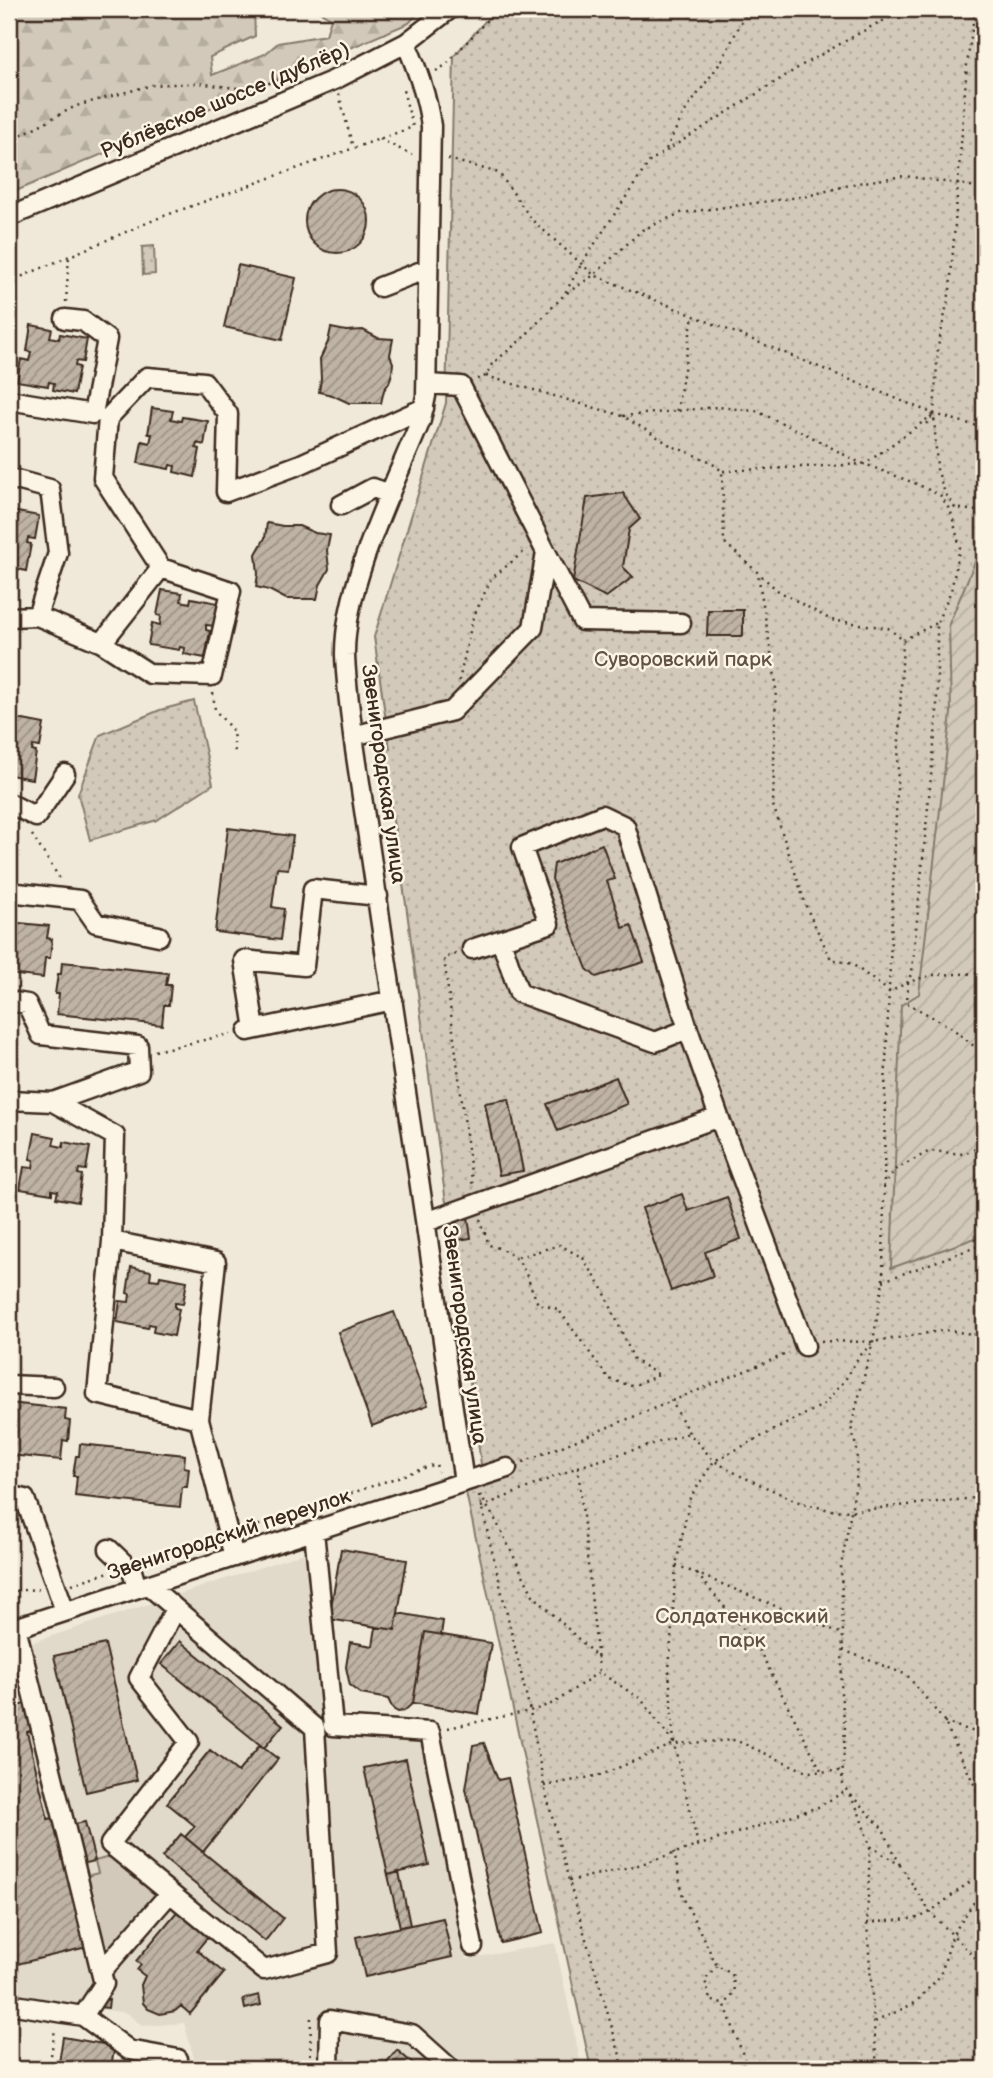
<svg xmlns="http://www.w3.org/2000/svg" width="993" height="2078" font-family="'Balsamiq Sans',sans-serif">
<defs>
<pattern id="forest-firs" width="22" height="20" patternUnits="userSpaceOnUse" patternTransform="scale(1.75)"><rect width="22" height="20" fill="#d2c9ba"/><path d="M5 1l3.5 6h-7zM16 11l3.5 6h-7z" fill="#b5ad9f"/></pattern>
<pattern id="park-dots" width="8" height="8" patternUnits="userSpaceOnUse" patternTransform="scale(1.75)"><rect width="8" height="8" fill="#d2c9ba"/><path d="M2 2h.1M6 6h.1" fill="none" stroke="#b5ad9f" stroke-width="1.8" stroke-linecap="round"/></pattern>
<pattern id="garden-furrows" width="10" height="10" patternUnits="userSpaceOnUse" patternTransform="scale(1.75)"><rect width="10" height="10" fill="#d2c9ba"/><path d="M-1 1l2-2M0 10L10 0M9 11l2-2" fill="none" stroke="#b5ad9f"/></pattern>
<pattern id="building-hatch" width="6" height="6" patternUnits="userSpaceOnUse" patternTransform="scale(1.75)"><rect width="6" height="6" fill="#beb3a4"/><path d="M-1 1l2-2M0 6l6-6M5 7l2-2" fill="none" stroke="#9c9285"/></pattern>
</defs>
<rect width="100%" height="100%" fill="#f0e9d9"/>
<filter id="ink" filterUnits="userSpaceOnUse"><feTurbulence type="fractalNoise" baseFrequency=".0143" numOctaves="2"/><feDisplacementMap in="SourceGraphic" scale="14" xChannelSelector="R" yChannelSelector="G"/><feConvolveMatrix kernelMatrix="1 2 1 2 8 2 1 2 1" color-interpolation-filters="sRGB"/></filter>
<g filter="url(#ink)">
<path fill="#e1d9c9" d="M 304,1553 L 323,1733 L 423,1738 L 467,1959 L 555,1943 L 582,2069 L 197,2069 L 184,2023 L 142,2026 L 127,2013 L 9,1997 L 9,1650 Z"/>
<path fill="#d2c9ba" stroke="#867a6c" stroke-width="2" d="M 116,1855 L 162,1894 L 104,1961 L 83,1877 L 98,1873 L 95,1861 Z"/>
<path fill="url(#forest-firs)" stroke="#867a6c" stroke-width="2" d="M 9,9 L 254,9 L 255,36 L 210,57 L 212,75 L 265,54 L 278,43 L 326,35 L 331,18 L 315,9 L 422,9 L 409,23 L 9,194 Z"/>
<path fill="url(#park-dots)" stroke="#867a6c" stroke-width="2" d="M 496,9 L 984,9 L 984,2069 L 591,2069 L 465,1488 L 481,1464 L 406,904 L 382,750 L 390,749 L 374,637 L 446,403 L 454,56 Z
M 154,246 L 155,274 L 143,275 L 142,247 Z
M 194,701 L 213,784 L 157,820 L 90,840 L 78,794 L 100,735 L 160,710 Z"/>
<path fill="url(#garden-furrows)" stroke="#867a6c" stroke-width="2" d="M 984,555 L 984,1235 L 891,1268 L 901,1005 L 919,994 L 951,713 L 949,624 L 977,557 Z"/>
<path fill="url(#building-hatch)" stroke="#3b2a1e" stroke-width="2" d="M305 221a32 32 0 1 1 64 0a32 32 0 1 1-64 0Z
M 238,265 L 296,278 L 282,340 L 224,327 Z
M 31,325 L 52,329 L 50,337 L 59,339 L 60,334 L 87,339 L 83,362 L 76,361 L 75,366 L 79,367 L 74,394 L 53,390 L 54,383 L 49,382 L 48,386 L 17,381 L 21,359 L 29,361 L 31,352 L 27,351 Z
M 331,328 L 346,331 L 363,330 L 378,338 L 393,339 L 390,355 L 393,363 L 392,373 L 389,383 L 384,390 L 381,403 L 349,403 L 332,395 L 319,392 L 321,379 L 320,359 L 328,342 Z
M 152,408 L 173,411 L 171,419 L 181,421 L 182,417 L 208,421 L 204,445 L 197,443 L 196,448 L 200,449 L 195,477 L 174,472 L 175,466 L 170,465 L 169,469 L 138,463 L 142,441 L 150,443 L 152,434 L 148,434 Z
M 623,493 L 640,519 L 629,529 L 623,567 L 633,577 L 606,597 L 573,581 L 587,498 Z
M 12,511 L 39,516 L 35,539 L 28,538 L 27,543 L 31,544 L 26,571 L 9,567 L 9,515 L 12,515 Z
M 267,523 L 283,526 L 299,526 L 315,533 L 330,535 L 327,550 L 329,569 L 320,585 L 317,599 L 286,599 L 269,590 L 256,587 L 258,574 L 256,554 L 265,538 Z
M 162,590 L 182,593 L 181,601 L 190,603 L 191,598 L 218,603 L 214,626 L 206,625 L 206,630 L 210,631 L 205,658 L 184,654 L 185,648 L 180,647 L 179,650 L 148,645 L 152,623 L 160,625 L 161,616 L 157,615 Z
M 708,610 L 743,610 L 743,636 L 707,636 Z
M 18,719 L 44,724 L 40,747 L 33,746 L 32,751 L 36,752 L 32,779 L 10,775 L 12,768 L 9,768 L 9,722 L 17,723 Z
M 228,828 L 293,836 L 288,869 L 277,868 L 272,907 L 284,909 L 280,940 L 215,932 Z
M 602,844 L 615,879 L 607,881 L 623,928 L 631,925 L 644,962 L 596,977 L 587,969 L 552,879 L 554,864 Z
M 9,922 L 49,926 L 47,938 L 52,939 L 50,958 L 45,958 L 43,978 L 9,974 Z
M 62,962 L 168,973 L 166,985 L 171,985 L 169,1005 L 164,1005 L 162,1025 L 57,1014 L 59,994 L 55,994 L 58,974 L 61,974 Z
M 616,1077 L 627,1104 L 558,1131 L 547,1104 Z
M 509,1099 L 523,1171 L 499,1175 L 485,1103 Z
M 35,1133 L 55,1137 L 53,1145 L 63,1147 L 64,1142 L 90,1147 L 86,1170 L 79,1169 L 78,1174 L 82,1175 L 78,1202 L 56,1198 L 58,1191 L 52,1190 L 52,1194 L 20,1189 L 24,1167 L 33,1168 L 34,1160 L 30,1159 Z
M 682,1194 L 688,1211 L 727,1197 L 741,1239 L 705,1252 L 713,1276 L 671,1291 L 642,1208 Z
M 468,1217 L 471,1238 L 458,1240 L 455,1220 Z
M 131,1267 L 151,1271 L 150,1279 L 159,1280 L 160,1276 L 187,1281 L 183,1304 L 175,1303 L 175,1308 L 179,1309 L 174,1336 L 153,1332 L 154,1325 L 149,1324 L 148,1328 L 117,1322 L 120,1301 L 129,1302 L 130,1294 L 127,1293 Z
M 394,1312 L 428,1405 L 372,1426 L 338,1332 Z
M 9,1403 L 66,1409 L 65,1420 L 70,1421 L 68,1441 L 63,1440 L 61,1460 L 9,1455 Z
M 80,1444 L 185,1455 L 184,1467 L 189,1468 L 187,1487 L 182,1487 L 180,1507 L 75,1496 L 77,1476 L 73,1476 L 76,1456 L 79,1456 Z
M 341,1549 L 407,1560 L 398,1613 L 443,1621 L 441,1635 L 491,1643 L 479,1714 L 413,1703 L 404,1711 L 398,1712 L 393,1709 L 388,1699 L 361,1694 L 350,1686 L 346,1667 L 350,1642 L 373,1646 L 376,1627 L 329,1619 Z
M 341,1549 L 407,1560 L 395,1630 L 329,1619 Z
M 425,1632 L 491,1643 L 479,1714 L 413,1703 Z
M 180,1641 L 283,1725 L 264,1748 L 161,1664 Z
M 105,1644 L 137,1780 L 86,1792 L 54,1656 Z
M 29,1703 L 36,1729 L 27,1732 L 48,1819 L 59,1817 L 91,1946 L 9,1966 L 9,1708 Z
M 484,1743 L 498,1780 L 508,1778 L 543,1933 L 501,1943 L 466,1789 L 473,1745 Z
M 260,1745 L 278,1759 L 203,1852 L 185,1837 L 195,1826 L 167,1803 L 210,1750 L 238,1772 Z
M 406,1759 L 429,1865 L 388,1875 L 364,1768 Z
M 85,1822 L 95,1861 L 80,1864 L 70,1825 Z
M 181,1834 L 283,1918 L 265,1941 L 162,1857 Z
M 399,1872 L 410,1925 L 400,1927 L 388,1875 Z
M 180,1908 L 210,1934 L 197,1950 L 224,1973 L 190,2014 L 181,2006 L 175,2011 L 160,2014 L 148,2009 L 143,2003 L 141,1985 L 145,1976 L 137,1970 L 141,1965 L 136,1961 Z
M 443,1918 L 452,1957 L 365,1977 L 356,1937 Z
M 259,1995 L 261,2005 L 245,2009 L 243,1999 Z
M 100,1999 L 109,2000 L 108,2008 L 99,2007 Z
M 63,2037 L 115,2046 L 111,2066 L 131,2069 L 58,2069 Z
M 397,2050 L 419,2069 L 381,2069 Z"/>
<g fill="none" stroke-linecap="round" stroke-linejoin="round">
<g stroke="#3b2a1e" stroke-width="23">
<path id="minor" d="M 406,43 C 418,71 427,96 431,126 L 426,396 L 421,420 C 394,486 344,585 345,655 C 346,682 350,709 353,736 L 464,1482
M 9,217 L 334,80 L 406,43 L 450,9
M 380,287 L 427,269
M 9,400 L 93,414 L 107,339 L 83,321 L 65,319
M 9,478 L 50,489 L 58,553 L 37,616
M 341,505 L 373,488 L 390,494
M 546,552 L 582,621 L 681,623
M 9,617 L 37,616 L 102,643 L 161,568 L 103,478 L 108,418 L 147,377 L 204,382 L 228,414 L 226,492 L 301,464 L 424,408
M 102,643 L 150,674 L 212,676 L 231,591 L 161,568
M 353,736 L 452,711 L 533,628 L 546,552 L 461,386 L 427,384
M 9,803 L 36,817 L 65,774
M 9,892 L 80,900 L 96,923 L 159,936
M 472,949 L 549,924 L 522,847 L 602,815 L 625,826 L 688,1029 L 655,1042 L 519,993 L 501,940
M 9,1001 L 27,1004 L 41,1035 L 138,1046 L 139,1071 L 53,1102
M 255,1029 L 244,960 L 304,966 L 313,889 L 378,896
M 688,1029 L 719,1117
M 248,1031 L 393,1000
M 9,1100 L 53,1102 L 115,1136 L 112,1241
M 426,1222 L 719,1117 L 805,1346
M 9,1385 L 54,1387
M 199,1419 L 97,1394 L 112,1241 L 216,1262 L 199,1419 L 234,1557
M 9,1495 L 25,1499 L 65,1611
M 314,1531 L 333,1726 L 430,1732 L 473,1946
M 109,1549 L 132,1571 L 137,1588
M 16,1627 L 101,1972
M 9,1630 L 507,1468
M 170,1893 L 110,1844 L 189,1742 L 139,1678 L 175,1609
M 9,2004 L 83,2016 L 129,2050 L 178,2059
M 83,2016 L 104,1984 L 101,1972 L 170,1893 L 264,1970 L 328,1953 L 315,1728 L 148,1585
M 329,2069 L 330,2020 L 412,2034 L 451,2069"/>
</g>
<path stroke="#3b2a1e" stroke-width="2.5" stroke-dasharray="2 5" stroke-linecap="butt" d="M 975,9 L 967,64 L 950,290 L 938,347 L 934,414 L 937,469 L 945,493 L 955,508 L 984,512
M 436,71 L 446,65 L 497,9
M 339,94 L 353,148
M 380,139 L 412,155
M 9,141 L 76,106 L 152,85 L 197,83 L 253,90 L 345,52
M 666,149 L 684,113 L 723,59 L 742,20 L 751,9
M 448,159 L 499,173 L 532,220 L 594,275 L 934,414 L 984,428
M 9,282 L 161,217 L 413,127 L 403,90 L 406,89
M 567,293 L 594,275 L 642,230 L 681,213 L 807,196 L 857,183 L 905,176 L 984,188
M 66,302 L 69,256
M 486,376 L 623,416 L 672,446 L 709,461 L 722,471 L 724,542 L 777,590 L 831,620 L 888,628 L 903,640 L 885,1089 L 883,1281 L 873,1342 L 851,1427 L 857,1450 L 856,1484 L 841,1566 L 843,1634 L 841,1694 L 845,1726 L 842,1782 L 858,1810 L 870,1846 L 867,1923 L 877,2069
M 477,379 L 486,376 L 492,364 L 522,339 L 564,295 L 582,263 L 650,161 L 804,64 L 876,24 L 909,9
M 677,411 L 693,316
M 623,416 L 717,407 L 756,411 L 808,435 L 854,460 L 917,484 L 941,496 L 951,512 L 960,547 L 951,591 L 937,622 L 937,715 L 912,971 L 908,982 L 890,992 L 852,964 L 831,959 L 807,909 L 773,805 L 776,683 L 758,574
M 723,471 L 865,464 L 934,414 L 925,425
M 903,640 L 937,623
M 459,681 L 473,618 L 491,579 L 527,549
M 213,693 L 215,710 L 233,731 L 235,754
M 32,835 L 62,882
M 456,954 L 444,958 L 473,1189
M 984,973 L 932,975 L 908,982 L 907,1003 L 952,1028 L 980,1051 L 984,1067
M 155,1051 L 231,1034
M 883,1187 L 896,1169 L 930,1151 L 964,1154 L 982,1146 L 984,1131
M 480,1219 L 489,1245 C 525,1255 524,1272 538,1304 L 558,1309 L 609,1379 L 632,1386 L 659,1375
M 518,1257 L 560,1245 L 583,1258 L 603,1289 L 634,1360 L 659,1375
M 883,1281 L 984,1244
M 821,1341 L 873,1342 L 946,1330 L 984,1336
M 671,1400 L 689,1433 L 714,1461 L 741,1476 L 799,1502 L 829,1510 L 852,1511 L 984,1497
M 523,1462 L 789,1353
M 578,1467 L 599,1672
M 480,1495 L 496,1521 L 533,1595 L 598,1658
M 479,1496 L 530,1711 L 544,1786 L 569,1881 L 624,2069
M 481,1507 L 578,1467 L 689,1433
M 245,1530 L 436,1464 L 438,1472
M 145,1561 L 212,1541
M 676,1565 L 843,1634
M 697,1574 L 757,1646 L 822,1772
M 72,1584 L 109,1572
M 9,1591 L 41,1589
M 843,1650 L 907,1675 L 944,1721 L 984,1805
M 944,1722 L 984,1735
M 448,1728 L 530,1711 L 554,1703 L 599,1672 L 641,1699 L 674,1744
M 544,1786 L 601,1775 L 674,1744 L 735,1740 L 807,1772 L 842,1771
M 851,1795 L 883,1829 L 900,1865
M 698,1845 L 674,1744 L 669,1671 L 676,1565 L 690,1498 L 714,1461 L 823,1405 L 845,1380 L 858,1358 L 871,1344
M 870,1846 L 900,1865 L 930,1912 L 984,1967
M 674,1852 L 683,1897 L 717,1966 L 732,1974 L 735,1991 L 725,2005 L 748,2069
M 569,1881 L 638,1865 L 818,1807 L 847,1790
M 867,1923 L 919,1918 L 930,1912 L 970,1882
M 717,1966 L 705,1980 L 710,2000 L 725,2005
M 875,2022 L 915,2003 L 940,1976 L 953,1934 L 982,1890
M 49,2069 L 55,2029
M 310,2069 L 311,2013"/>
<use href="#minor" stroke="#fcf5e5" stroke-width="18"/>
</g>
</g>
<g text-anchor="middle" stroke-width="5" stroke-linejoin="round" paint-order="stroke">
<g font-size="21" fill="#3b2a1e" stroke="#fcf5e5">
<text transform="translate(225 100) rotate(-23)" y="7">Рублёвское шоссе (дублёр)</text>
<text transform="translate(384 774) rotate(82)" y="7">Звенигородская улица</text>
<text transform="translate(465 1335) rotate(82)" y="7">Звенигородская улица</text>
<text transform="translate(229 1534) rotate(-18)" y="7">Звенигородский переулок</text>
</g>
<g font-size="21" fill="#615245" stroke="#fcf5e5">
<text x="683" y="666">Суворовский парк</text>
<text x="742" y="1623">Солдатенковский<tspan x="742" dy="24">парк</tspan></text>
</g>
</g>
<rect width="993" height="2078" fill="none" stroke="#fcf5e5" stroke-width="35"/>
<rect x="18" y="18" width="958" height="2043" fill="none" stroke="#3b2a1e" stroke-width="2.5" filter="url(#ink)"/>
</svg>
